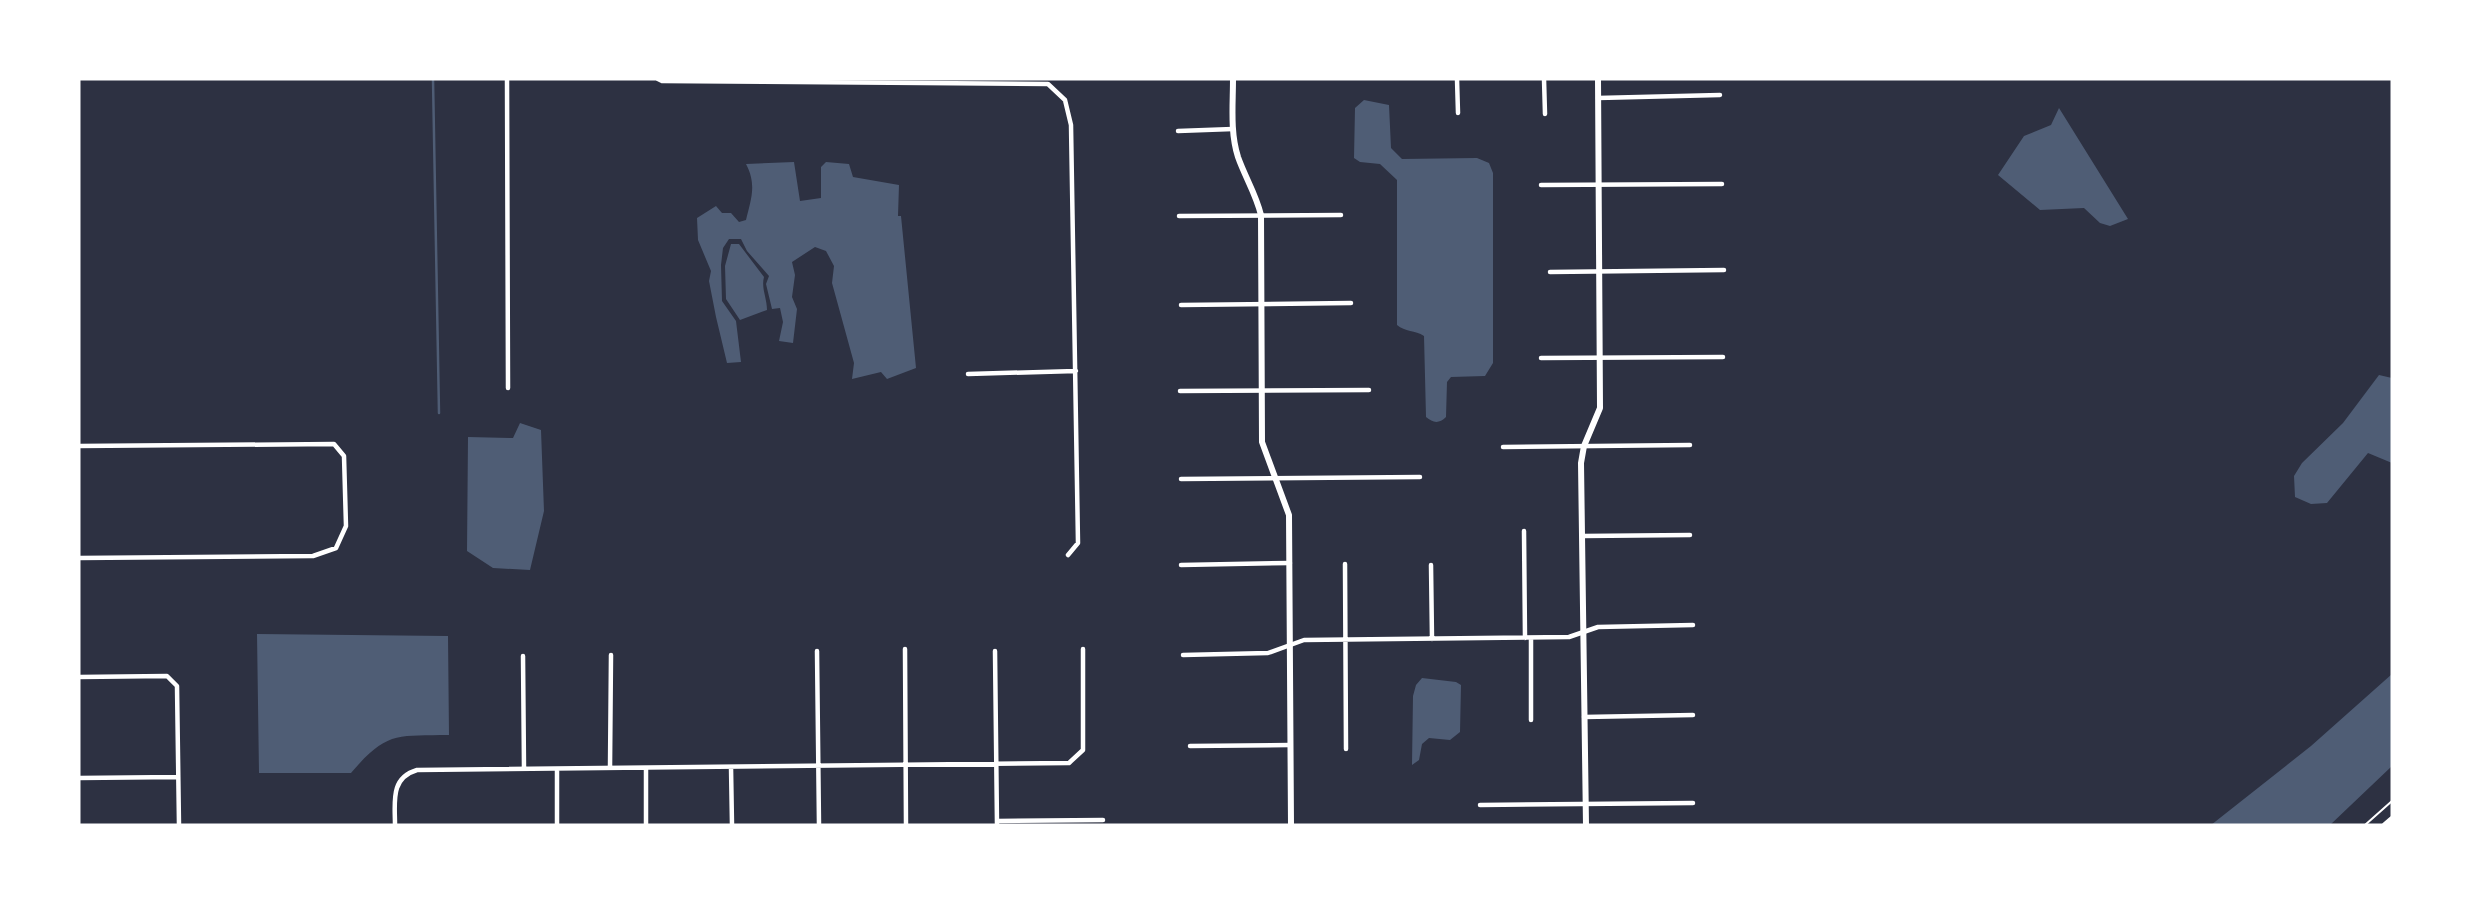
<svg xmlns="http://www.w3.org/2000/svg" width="2471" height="904" font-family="'DM Sans',sans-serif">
<rect width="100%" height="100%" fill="#2d3142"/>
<path fill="#4f5d75" d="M 1364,100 L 1389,105 L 1391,148 L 1402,159 L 1477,158 L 1489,163 L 1493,173 L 1493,363 L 1485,376 L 1451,377 L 1447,382 L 1446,417 C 1439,424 1433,423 1426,417 L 1424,336 C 1415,330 1405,332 1397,325 L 1397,180 L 1380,164 L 1360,162 L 1354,158 L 1355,108 Z
M 2059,108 L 2128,219 L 2110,226 L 2100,223 L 2084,208 L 2040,210 L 1998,175 L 2024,136 L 2051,125 Z
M 794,162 L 800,201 L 821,198 L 821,167 L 826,162 L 849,164 L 853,177 L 899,185 L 898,216 L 901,216 L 916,368 L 887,379 L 881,372 L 852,379 L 854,363 L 832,283 L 834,266 L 826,251 L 815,247 L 792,262 L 795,275 L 792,297 L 797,309 L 793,343 L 779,341 L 783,322 L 780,308 L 772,309 L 766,284 L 769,276 L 747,251 L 741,239 L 729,239 L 723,248 L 721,265 L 722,301 L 736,321 L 741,362 L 727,363 L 716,317 L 709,281 L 711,271 L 698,240 L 697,218 L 716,206 L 722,213 L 731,213 L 739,222 L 746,220 C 751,199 757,185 746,164 Z
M 731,244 L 739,244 L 764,277 C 761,288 767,298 767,310 L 740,320 L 726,299 L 725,266 Z
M 2379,375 L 2392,378 L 2392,463 L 2368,453 L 2327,503 L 2311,504 L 2295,497 L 2294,476 L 2302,463 L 2343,423 Z
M 520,423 L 541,430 L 544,511 L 530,570 L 493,568 L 467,551 L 468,437 L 513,438 Z
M 257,634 L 448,636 L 449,735 C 396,736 387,731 351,773 L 259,773 Z
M 2392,674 L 2392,766 L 2330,825 L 2211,825 L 2311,746 Z
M 1422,678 L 1456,682 L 1461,685 L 1460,732 L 1450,740 L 1429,738 L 1422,744 L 1419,760 L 1412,765 L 1413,696 L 1416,685 Z"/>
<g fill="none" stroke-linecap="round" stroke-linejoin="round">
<path stroke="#4f5d75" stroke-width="2.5" d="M 433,79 L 439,413"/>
<path stroke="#fff" stroke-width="2" d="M 2365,825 L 2392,801"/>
<path stroke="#fff" stroke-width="4.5" d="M 507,79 L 508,388
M 658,79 L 662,81 L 1048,84 L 1065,100 L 1071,125 L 1078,543 L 1068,555
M 1457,79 L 1458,113
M 1544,79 L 1545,114
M 1598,98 L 1720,95
M 1178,131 L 1233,129
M 1541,185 L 1722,184
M 1179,216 L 1341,215
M 1550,272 L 1724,270
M 1181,305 L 1351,303
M 1541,358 L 1723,357
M 968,374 L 1076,371
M 1180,391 L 1369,390
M 79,446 L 334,444 L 344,456 L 346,526 L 336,548 L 313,556 L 79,558
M 1503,447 L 1690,445
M 1181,479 L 1420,477
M 1524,531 L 1525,638
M 1583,536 L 1690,535
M 1345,564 L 1346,749
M 1181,565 L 1290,563
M 1431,565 L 1432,639
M 1531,638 L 1531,720
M 905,649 L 906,825
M 817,651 L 819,825
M 995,651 L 997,825
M 1183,655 L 1268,653 L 1304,640 L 1569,637 L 1598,627 L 1693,625
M 523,656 L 524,769
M 79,677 L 167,676 L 177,686 L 179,825
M 1584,717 L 1693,715
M 1190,746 L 1290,745
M 731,767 L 732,825
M 610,768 L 611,655
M 646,768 L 646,825
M 557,769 L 557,825
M 79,778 L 178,777
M 1480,805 L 1693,803
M 997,821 L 1103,820
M 395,825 C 395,802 390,778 417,770 L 1069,763 L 1083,750 L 1083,649"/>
<path stroke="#fff" stroke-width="6" d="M 1233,79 C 1233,105 1230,132 1238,157 C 1245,177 1256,194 1261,215 L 1262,442 L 1289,515 L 1291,825
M 1586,825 L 1581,463 L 1584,446 L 1600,408 L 1598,79
M 2385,825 L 2392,819"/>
</g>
<rect width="2471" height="904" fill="none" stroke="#ffffff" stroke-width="161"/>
</svg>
